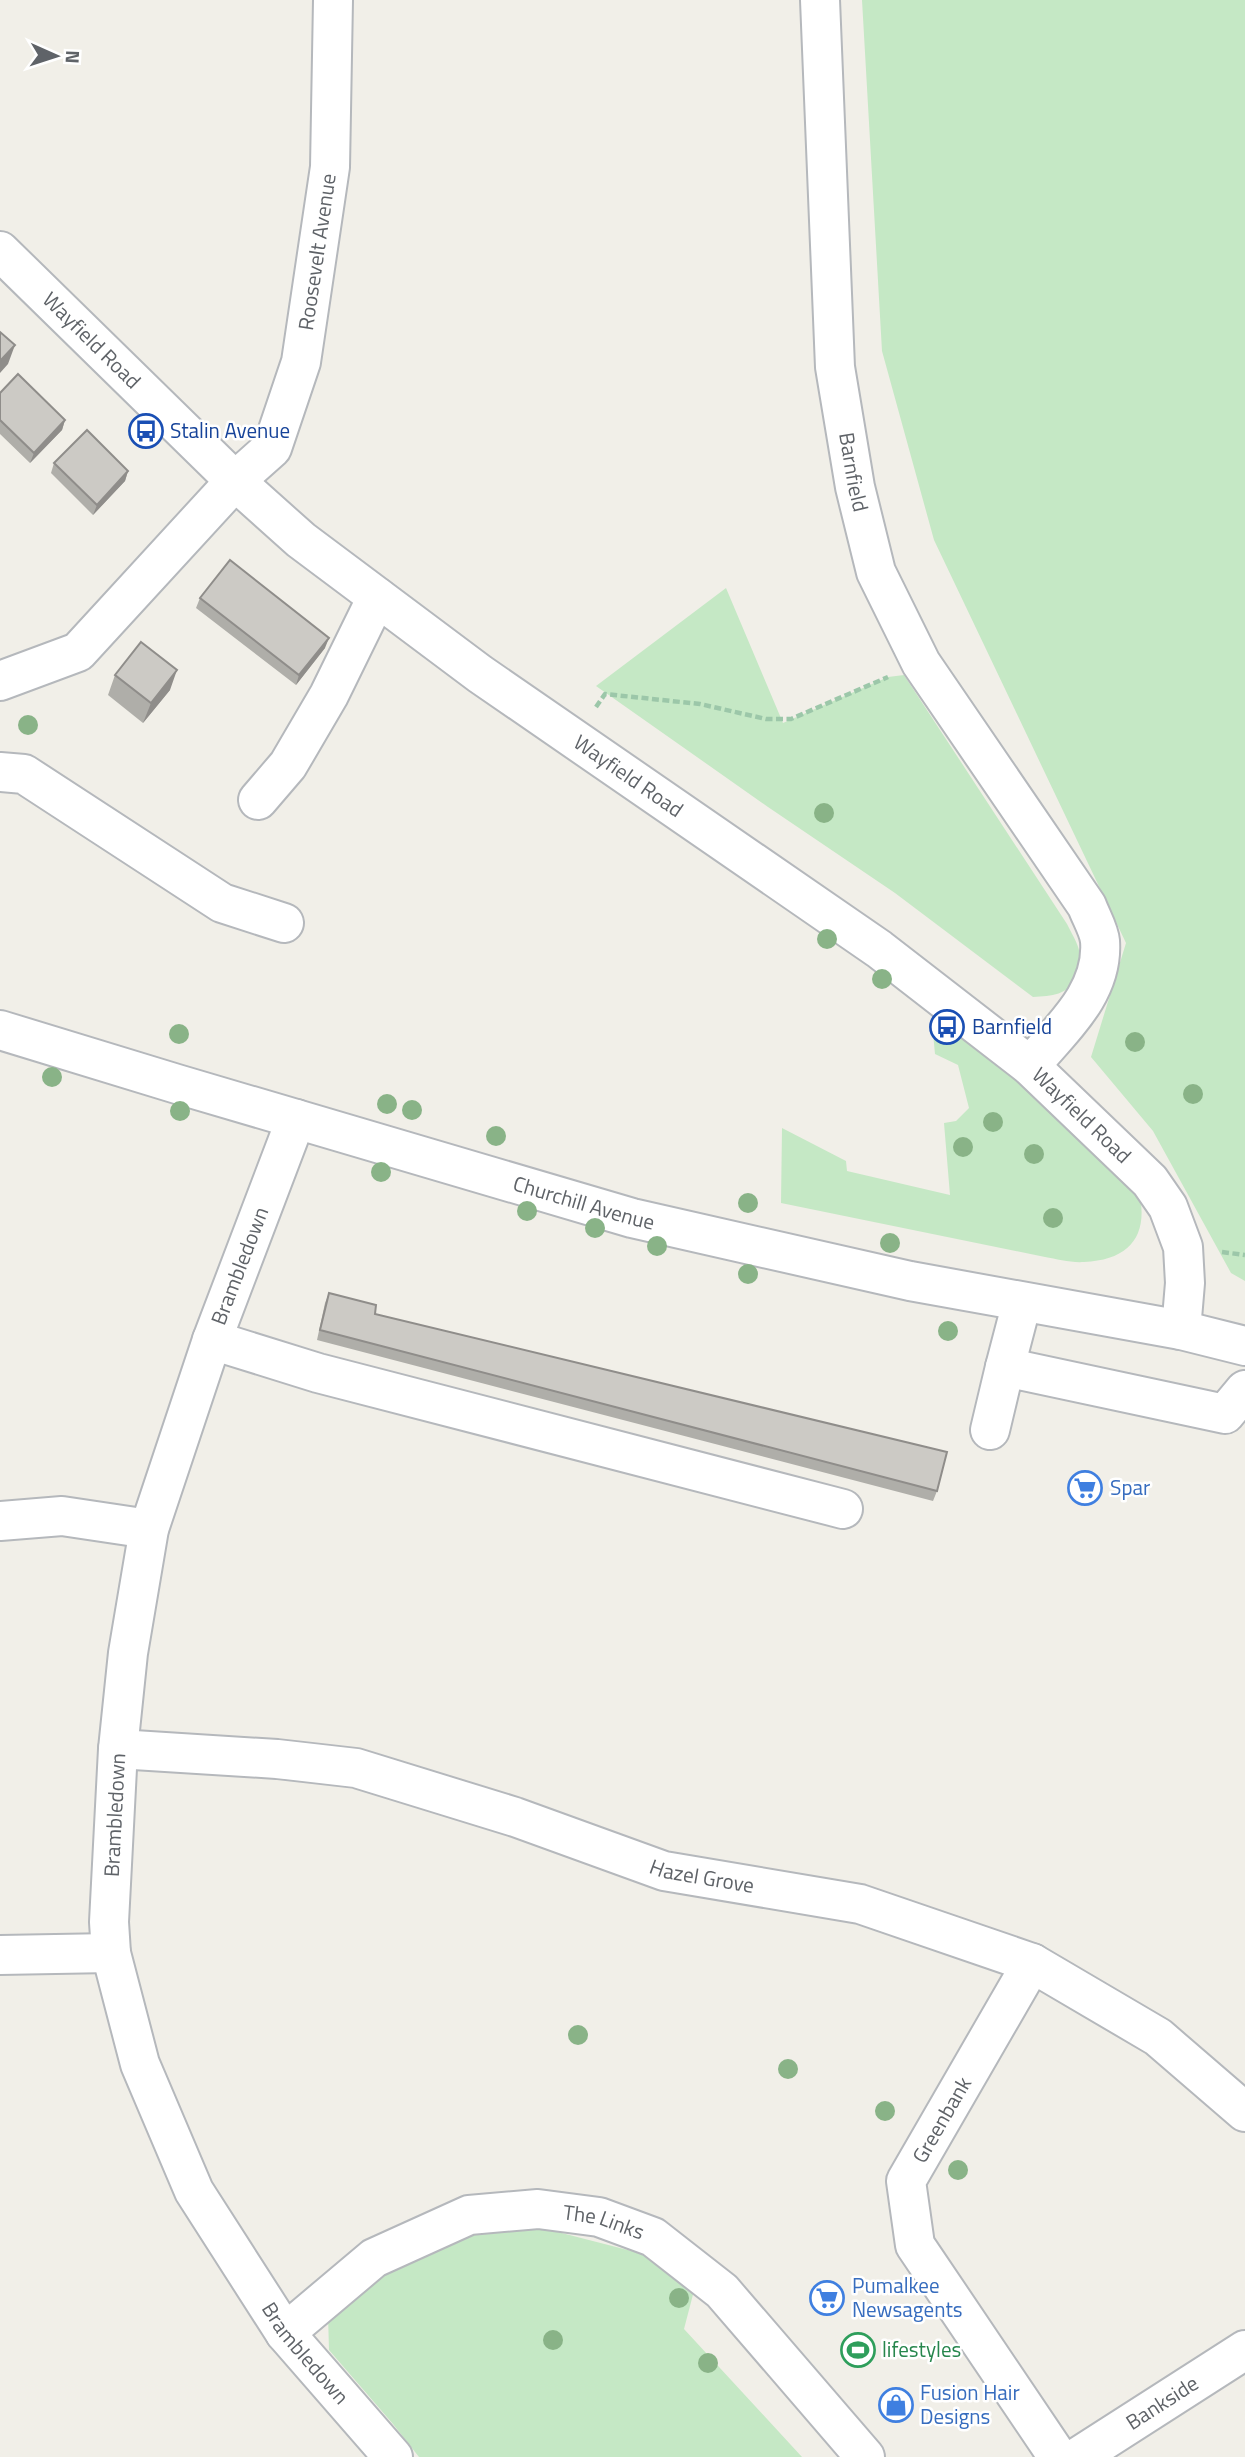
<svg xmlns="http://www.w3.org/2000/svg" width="1245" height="2457" font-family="'Titillium Web',sans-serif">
<rect width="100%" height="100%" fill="#f1efe8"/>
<path fill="#c5e8c5" d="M 862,0 L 1245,0 L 1245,1281 L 1231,1273 L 1153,1131 L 1091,1057 L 1126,943 L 934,540 L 882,351 Z
M 726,588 L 783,723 L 888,677 L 904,675 L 1067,924 C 1077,944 1086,955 1076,977 C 1068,995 1052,996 1033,997 L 895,893 L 768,807 L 596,686 Z
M 951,1018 L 1138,1188 C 1150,1233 1132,1260 1084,1262 C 1071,1263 1057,1259 1045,1257 L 781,1203 L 782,1128 L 846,1161 L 847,1171 L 950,1195 L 944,1123 L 956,1121 L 969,1108 L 958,1065 L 935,1054 L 933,1033 Z
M 515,2221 L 655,2257 L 696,2283 L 684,2329 L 802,2457 L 419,2457 L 393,2424 L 329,2350 L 328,2315 L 417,2247 Z"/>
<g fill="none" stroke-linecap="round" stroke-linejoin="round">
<g stroke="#b5b8bc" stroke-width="42">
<g id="minor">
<path id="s1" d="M 820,0 L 835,367 L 855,487 L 876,572 L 921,663 L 1087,906 C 1091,917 1099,930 1100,941 C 1104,993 1061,1029 1030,1066"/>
<path id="s2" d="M 0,251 L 235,481 L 301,540 L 480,674 L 879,949 L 1030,1066 L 1150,1181 L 1168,1207 L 1183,1247 L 1185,1283 L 1181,1330"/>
<path id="s3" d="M 0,681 L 78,652 L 235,481 L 272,448 L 301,362 L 330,167 L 333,0"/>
<path d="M 0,772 L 24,774 L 222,903 L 284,923"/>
<path d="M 258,800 L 288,765 L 329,695 L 377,597"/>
<path id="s4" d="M 0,1030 L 177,1084 L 632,1218 L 910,1281 L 1181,1330 L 1245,1346"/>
<path id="s5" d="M 296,1119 L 212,1340 L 149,1529 L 128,1653 L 118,1749 L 109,1922 L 111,1953 L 140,2064 L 194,2191 L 285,2333 L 393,2457"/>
<path d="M 212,1340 L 318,1373 L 843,1509"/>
<path d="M 1005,1367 L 1022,1302"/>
<path d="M 990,1430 L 1005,1367 L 1225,1414 L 1245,1390"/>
<path d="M 0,1521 L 62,1516 L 149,1529"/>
<path id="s6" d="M 118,1749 L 277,1759 L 356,1768 L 515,1817 L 664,1871 L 860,1904 L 1032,1963 L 1158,2037 L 1245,2112"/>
<path d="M 0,1955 L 111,1953"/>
<path d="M 1032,1963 L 906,2181 L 915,2245 L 1058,2457"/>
<path id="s7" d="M 285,2333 L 374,2258 L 469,2215 L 538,2209 L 599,2217 L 653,2237 L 722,2291 L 865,2457"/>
<path id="s8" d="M 1078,2457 L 1245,2350"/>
</g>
</g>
<path stroke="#9cc7a9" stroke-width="4.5" stroke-dasharray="7 3.5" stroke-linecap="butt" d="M 596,707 L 605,694 L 700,704 L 766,719 L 791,719 L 888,677
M 1222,1252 L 1245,1255"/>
<use href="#minor" stroke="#fff" stroke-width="38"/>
</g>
<g fill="#89b387">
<circle cx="28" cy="725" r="10"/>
<circle cx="824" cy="813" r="10"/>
<circle cx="827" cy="939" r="10"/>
<circle cx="882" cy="979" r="10"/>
<circle cx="179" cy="1034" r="10"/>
<circle cx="1135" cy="1042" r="10"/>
<circle cx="52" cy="1077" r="10"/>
<circle cx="1193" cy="1094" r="10"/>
<circle cx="387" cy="1104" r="10"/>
<circle cx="412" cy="1110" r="10"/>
<circle cx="180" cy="1111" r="10"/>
<circle cx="993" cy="1122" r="10"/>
<circle cx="496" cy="1136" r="10"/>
<circle cx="963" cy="1147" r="10"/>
<circle cx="1034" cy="1154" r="10"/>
<circle cx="381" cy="1172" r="10"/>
<circle cx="748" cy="1203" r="10"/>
<circle cx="527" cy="1211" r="10"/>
<circle cx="1053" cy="1218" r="10"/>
<circle cx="595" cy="1228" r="10"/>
<circle cx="890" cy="1243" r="10"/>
<circle cx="657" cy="1246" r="10"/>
<circle cx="748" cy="1274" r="10"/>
<circle cx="948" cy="1331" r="10"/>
<circle cx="578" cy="2035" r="10"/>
<circle cx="788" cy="2069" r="10"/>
<circle cx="885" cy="2111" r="10"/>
<circle cx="958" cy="2170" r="10"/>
<circle cx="679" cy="2298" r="10"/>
<circle cx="553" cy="2340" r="10"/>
<circle cx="708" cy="2363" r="10"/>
</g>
<path fill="#afaea9" d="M 0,393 L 65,420 L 62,430 L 30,463 L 0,434 Z
M 54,463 L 128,471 L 125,481 L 93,515 L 51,473 Z
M 200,598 L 325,648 L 296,685 L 196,608 Z
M 115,675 L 170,690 L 143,723 L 108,695 Z
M 329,1293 L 375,1314 L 937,1491 L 933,1501 L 317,1340 L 325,1303 Z"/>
<path fill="#8f8d8a" d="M 15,345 L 8,364 L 0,373 L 0,361 Z
M 65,420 L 62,430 L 30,463 L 34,453 Z
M 128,471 L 125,481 L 93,515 L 97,505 Z
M 329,638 L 325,648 L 296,685 L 299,675 Z
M 177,670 L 170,690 L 143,723 L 151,703 Z"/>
<path fill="#cccac5" stroke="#8f8d8a" stroke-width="2" d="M 0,332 L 15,345 L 0,361 Z
M 18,374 L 65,420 L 34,453 L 0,420 L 0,393 Z
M 87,430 L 128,471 L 97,505 L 54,463 Z
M 230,560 L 329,638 L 299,675 L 200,598 Z
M 141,642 L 177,670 L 151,703 L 115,675 Z
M 329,1293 L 376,1305 L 375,1314 L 947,1452 L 937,1491 L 320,1330 Z"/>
<defs>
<g id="bus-ring" transform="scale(1.75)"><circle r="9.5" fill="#fff" stroke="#1a4fb4" stroke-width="1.5"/><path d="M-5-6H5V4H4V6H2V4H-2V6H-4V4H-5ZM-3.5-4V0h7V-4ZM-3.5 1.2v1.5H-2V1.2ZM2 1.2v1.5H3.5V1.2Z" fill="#1a4fb4"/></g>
<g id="supermarket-ring" transform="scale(1.75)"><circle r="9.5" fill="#fff" stroke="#3f7fe0" stroke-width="1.5"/><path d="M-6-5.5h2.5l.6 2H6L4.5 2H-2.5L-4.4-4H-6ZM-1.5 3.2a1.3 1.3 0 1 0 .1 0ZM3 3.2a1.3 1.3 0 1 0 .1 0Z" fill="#3f7fe0"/></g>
<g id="stadium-ring" transform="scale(1.75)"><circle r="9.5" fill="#fff" stroke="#2e9e5b" stroke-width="1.5"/><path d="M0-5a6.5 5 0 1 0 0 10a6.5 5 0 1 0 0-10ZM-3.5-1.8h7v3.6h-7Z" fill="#2e9e5b"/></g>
<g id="shop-ring" transform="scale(1.75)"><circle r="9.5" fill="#fff" stroke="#3f7fe0" stroke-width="1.5"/><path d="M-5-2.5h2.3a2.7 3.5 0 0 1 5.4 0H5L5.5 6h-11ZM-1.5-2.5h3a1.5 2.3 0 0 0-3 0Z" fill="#3f7fe0"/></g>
</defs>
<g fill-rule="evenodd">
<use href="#bus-ring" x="146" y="431"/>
<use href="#bus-ring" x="947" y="1027"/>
<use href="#supermarket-ring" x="1085" y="1488"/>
<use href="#supermarket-ring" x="827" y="2298"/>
<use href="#stadium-ring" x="858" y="2350"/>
<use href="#shop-ring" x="896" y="2405"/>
</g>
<g text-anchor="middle" stroke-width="5" stroke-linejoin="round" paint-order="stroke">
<g font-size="21" fill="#5f6368" stroke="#fff">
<text dy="7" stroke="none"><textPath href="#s3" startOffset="567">Roosevelt Avenue</textPath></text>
<text dy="7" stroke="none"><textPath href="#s2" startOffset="128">Wayfield Road</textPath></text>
<text dy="7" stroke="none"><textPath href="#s1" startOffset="474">Barnfield</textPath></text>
<text dy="7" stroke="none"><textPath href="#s2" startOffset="821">Wayfield Road</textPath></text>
<text dy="7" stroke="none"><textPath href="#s2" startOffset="1388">Wayfield Road</textPath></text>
<text dy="7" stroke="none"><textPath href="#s4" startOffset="609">Churchill Avenue</textPath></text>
<text transform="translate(240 1266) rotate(-69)" y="7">Brambledown</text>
<text transform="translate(115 1815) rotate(-87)" y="7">Brambledown</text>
<text dy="7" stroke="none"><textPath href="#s6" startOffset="602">Hazel Grove</textPath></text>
<text transform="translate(942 2120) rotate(-60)" y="7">Greenbank</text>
<text dy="7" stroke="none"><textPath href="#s7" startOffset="357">The Links</textPath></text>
<text dy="7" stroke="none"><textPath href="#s5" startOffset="1312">Brambledown</textPath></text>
<text dy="7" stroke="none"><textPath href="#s8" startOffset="100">Bankside</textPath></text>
</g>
<g font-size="21" fill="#164399" stroke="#fff" text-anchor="start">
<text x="170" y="438">Stalin Avenue</text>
<text x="972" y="1034">Barnfield</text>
</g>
<g font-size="21" fill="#366cbe" stroke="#fff" text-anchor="start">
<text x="1110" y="1495">Spar</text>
<text x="852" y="2293">Pumalkee<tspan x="852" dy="24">Newsagents</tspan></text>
<text x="920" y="2400">Fusion Hair<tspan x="920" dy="24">Designs</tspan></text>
</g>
<g font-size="21" fill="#27864d" stroke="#fff" text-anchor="start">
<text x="882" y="2357">lifestyles</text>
</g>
</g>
<g transform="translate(56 56) rotate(93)" stroke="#ffffff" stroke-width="5" paint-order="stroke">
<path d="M0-5L12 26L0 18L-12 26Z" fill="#5f6368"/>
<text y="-10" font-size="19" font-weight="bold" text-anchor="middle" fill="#5f6368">N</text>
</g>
</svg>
